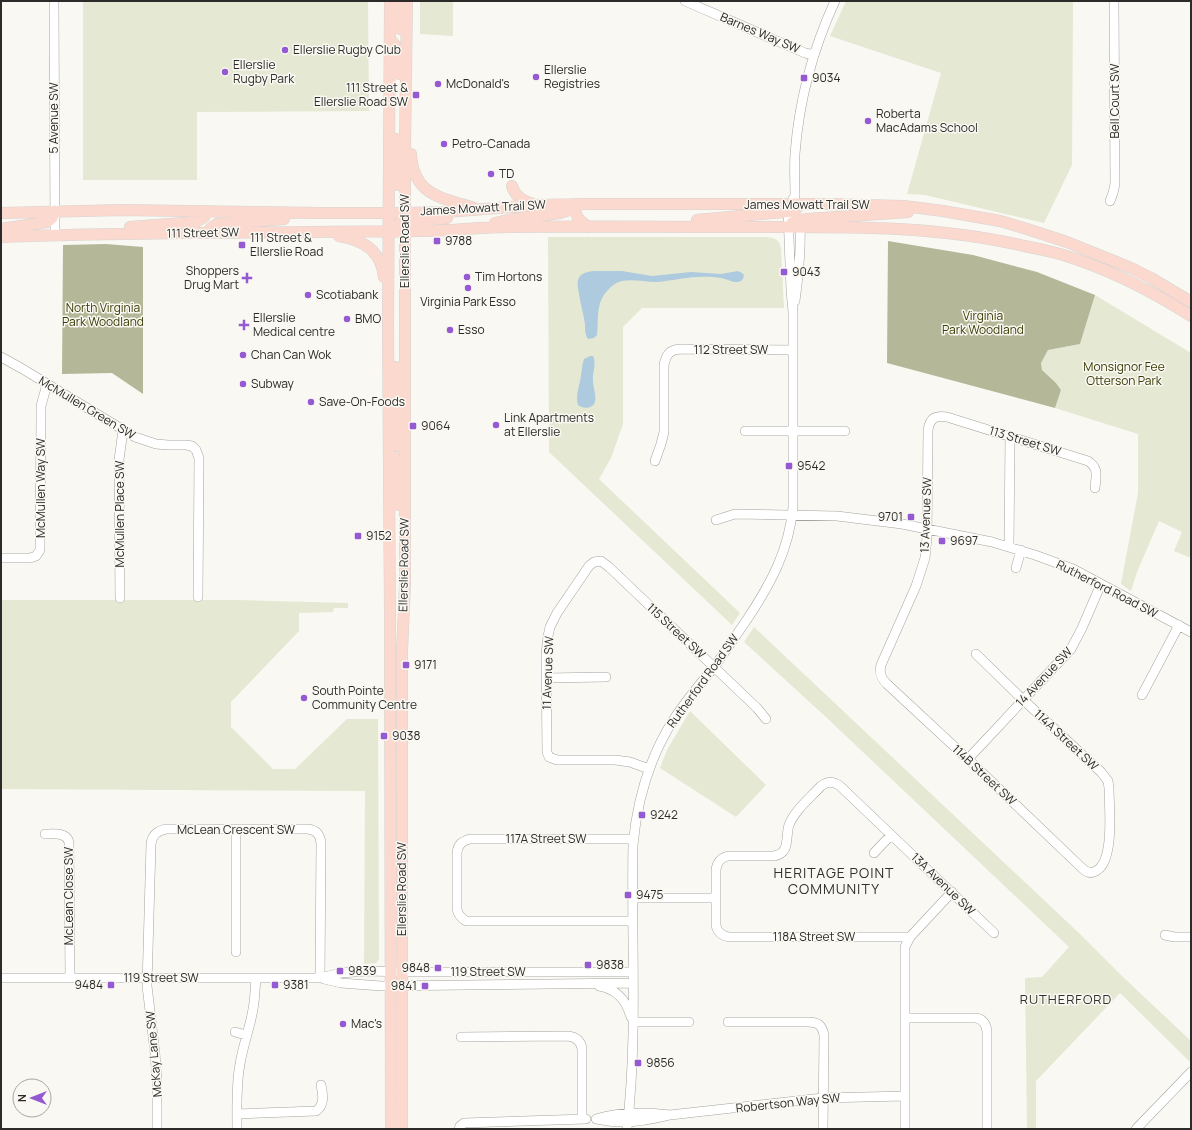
<svg xmlns="http://www.w3.org/2000/svg" width="1192" height="1130" font-family="Manrope,sans-serif">
<rect width="100%" height="100%" fill="#faf8f2"/>
<path fill="#e5e8d3" d="M 83,1 L 368,1 L 369,111 L 197,112 L 197,180 L 83,180 Z
M 420,1 L 453,1 L 453,36 L 420,34 Z
M 846,1 L 1073,1 L 1072,165 L 1044,223 L 925,195 L 907,194 L 941,73 L 830,36 Z
M 548,237 L 767,237 C 775,238 780,240 781,249 L 784,308 L 642,308 L 623,327 L 623,424 L 611,458 L 599,479 L 740,613 L 732,625 L 549,452 Z
M 1095,295 L 1191,353 L 1191,558 L 1174,551 L 1182,532 L 1159,521 L 1137,572 L 1131,591 L 1121,584 L 1138,493 L 1138,434 L 1055,408 L 1061,390 L 1056,383 L 1042,370 L 1041,363 L 1048,350 L 1080,344 Z
M 1,600 L 237,600 L 348,603 L 348,608 L 334,608 L 333,612 L 299,613 L 299,631 L 231,702 L 231,727 L 273,769 L 295,769 L 347,719 L 378,719 L 379,959 L 376,963 L 364,964 L 365,791 L 1,789 Z
M 754,627 L 1082,936 L 1124,978 L 1191,1041 L 1191,1059 L 1189,1061 L 1120,993 L 1036,1081 L 1036,1129 L 1027,1129 L 1025,978 L 1042,977 L 1069,947 L 827,718 L 744,642 Z
M 690,711 L 766,785 L 736,817 L 660,768 L 667,750 Z"/>
<path fill="#b4b899" d="M 888,241 L 973,255 L 1037,272 L 1095,295 L 1080,344 L 1048,350 L 1041,363 L 1042,370 L 1056,383 L 1061,390 L 1055,408 L 887,363 Z
M 106,244 L 143,247 L 143,394 L 112,373 L 62,374 L 63,245 Z"/>
<path fill="#aecadf" d="M 594,271 L 622,271 L 652,276 L 691,272 L 721,274 L 738,271 L 742,273 L 744,275 L 743,279 C 737,286 728,279 721,278 C 697,274 679,280 656,282 C 645,282 633,279 622,281 C 617,282 612,285 609,289 C 595,302 599,319 597,335 L 594,338 L 588,339 C 585,335 585,329 585,324 C 584,314 576,287 578,280 C 581,272 587,272 594,271 Z
M 590,356 L 593,356 C 597,363 592,373 593,381 C 593,389 600,404 590,407 C 585,409 581,407 578,405 C 575,394 580,386 581,375 C 582,370 582,364 584,359 Z"/>
<g fill="none" stroke-linecap="round" stroke-linejoin="round">
<g stroke="#a5a39e" stroke-width="10">
<path id="minor" d="M 54,1 L 55,235
M 685,1 L 805,53 L 814,55
M 795,196 C 795,182 794,168 795,154 C 799,100 813,49 835,1
M 1110,201 L 1113,193 L 1115,184 L 1114,1
M 795,301 C 799,274 801,247 800,220
M 1,357 L 21,368 L 135,437 L 156,444 L 168,445 L 186,445 L 192,446 L 196,450 L 199,458 L 198,597
M 745,431 L 845,431
M 655,461 L 661,444 L 664,432 L 664,365 C 666,355 669,350 680,349 L 793,350
M 716,520 L 735,514 L 837,516 L 902,524 L 992,542 L 1035,555 L 1073,569 L 1101,584 L 1191,632
M 1009,546 L 1010,437
M 1,558 L 30,558 L 36,556 L 40,550 L 41,418 L 41,406 L 47,384
M 1016,568 L 1021,550
M 120,598 L 119,460 L 123,430
M 976,654 L 1018,695 L 1101,772 L 1108,781 L 1109,788 C 1109,807 1115,861 1096,871 C 1091,874 1086,872 1082,868 L 971,762 L 887,684 C 881,678 879,673 881,665 L 916,586 L 925,558 L 927,537 L 928,430 C 930,418 935,415 947,417 L 1088,461 C 1099,468 1096,476 1095,488
M 546,678 L 606,677
M 1142,695 L 1179,625
M 968,759 L 1071,649 L 1082,628 L 1101,584
M 649,769 L 630,762 L 615,760 L 557,760 L 549,757 L 547,752 L 546,654 L 548,636 L 550,627 L 557,613 L 589,566 L 594,562 L 601,561 L 609,567 L 757,708 L 766,719
M 236,830 L 236,952
M 45,834 C 54,834 66,832 69,842 L 70,978
M 874,853 L 891,835
M 633,898 L 716,898
M 633,921 L 466,921 C 461,918 458,915 457,909 L 457,853 C 458,844 462,841 470,839 L 634,839
M 1165,935 L 1174,937 L 1191,937
M 910,937 L 729,937 C 722,936 718,933 716,926 L 716,870 C 717,862 720,858 728,856 L 774,856 C 791,853 785,837 789,825 C 795,810 810,798 821,786 C 828,781 833,781 840,786 L 994,933
M 1,978 L 320,978 L 341,973 L 366,971 L 412,972 L 633,972
M 324,979 L 341,983 L 381,986 L 633,983
M 599,986 C 617,989 626,1000 631,1017
M 905,1018 L 976,1018 C 983,1019 986,1024 987,1031 L 987,1129
M 633,1022 L 689,1022
M 728,1022 L 808,1022 C 818,1022 822,1025 824,1035 L 823,1129
M 235,1032 L 246,1035
M 461,1037 L 568,1036 C 576,1037 581,1041 582,1049 L 582,1119
M 237,1114 L 316,1111 C 325,1105 323,1094 321,1085
M 670,1115 C 646,1112 619,1112 596,1119 C 620,1125 647,1121 670,1115 L 823,1098 L 905,1096
M 157,1129 L 157,1082 L 155,1053 L 147,986 L 151,844 C 152,835 157,831 166,829 L 308,829 C 316,830 320,834 321,843 L 320,978
M 237,1129 C 237,1107 236,1085 240,1064 C 243,1045 250,1028 253,1009 C 255,999 255,989 256,978
M 459,1129 L 460,1126 L 464,1123 L 586,1119
M 627,1129 C 638,1035 631,940 633,845 C 637,801 650,756 674,719 C 686,700 701,683 715,666 C 726,650 737,634 748,618 C 771,583 789,550 793,507 L 793,312 L 791,290 L 788,212 L 789,205 L 795,196
M 905,1129 L 905,947 L 910,937 L 952,892
M 1136,1129 L 1191,1072"/>
</g>
<g stroke="#d5d5d4" stroke-width="12">
<path id="major" d="M 390,1 L 388,325 L 390,617 L 391,1129
M 398,1 L 400,29
M 390,40 C 400,46 398,63 399,74
M 396,139 L 398,185
M 411,154 C 413,194 440,198 472,207
M 512,186 C 515,197 523,200 533,204
M 574,204 C 575,216 579,221 589,227
M 1,213 L 122,210 L 320,213 L 405,213 L 446,212 L 535,205 L 588,204 L 826,204 L 904,206 L 943,211 L 1000,221 L 1027,229 L 1067,242 L 1131,268 L 1151,278 L 1191,302
M 697,220 L 794,211 L 798,207
M 495,223 L 513,219 L 560,213 L 569,210 L 574,204
M 792,223 L 800,220 L 808,219 L 908,212
M 398,224 L 406,222 L 447,218
M 130,227 L 196,222 L 204,217 L 206,212
M 1,229 L 47,222 L 52,218 L 55,211
M 207,233 L 211,228 L 217,224 L 284,219
M 339,236 C 364,240 381,251 384,277
M 1,237 C 104,233 207,233 310,232 C 347,231 383,232 419,231 C 450,231 480,227 510,227 C 587,226 664,227 741,227 C 837,227 930,224 1024,246 C 1036,248 1048,251 1060,254 C 1107,268 1150,290 1191,316
M 396,367 L 398,446
M 394,457 L 397,470 L 398,505
M 402,1129 L 402,652 L 405,583 L 405,147 L 407,1"/>
</g>
<use href="#minor" stroke="#fff" stroke-width="9"/>
<use href="#major" stroke="#fbd9ce" stroke-width="11"/>
</g>
<g fill="#9559d1" stroke="#faf8f2" stroke-width="1.5">
<circle cx="285" cy="50" r="4"/>
<circle cx="225" cy="72" r="4"/>
<circle cx="536" cy="77" r="4"/>
<rect x="800" y="74" width="8" height="8" rx="2"/>
<circle cx="438" cy="84" r="4"/>
<rect x="412" y="91" width="8" height="8" rx="2"/>
<circle cx="868" cy="121" r="4"/>
<circle cx="444" cy="144" r="4"/>
<circle cx="491" cy="174" r="4"/>
<rect x="433" y="237" width="8" height="8" rx="2"/>
<rect x="238" y="241" width="8" height="8" rx="2"/>
<rect x="780" y="268" width="8" height="8" rx="2"/>
<circle cx="467" cy="277" r="4"/>
<path d="M245 272h4v4h4v4h-4v4h-4v-4h-4v-4h4z"/>
<circle cx="468" cy="288" r="4"/>
<circle cx="308" cy="295" r="4"/>
<circle cx="347" cy="319" r="4"/>
<path d="M242 319h4v4h4v4h-4v4h-4v-4h-4v-4h4z"/>
<circle cx="450" cy="330" r="4"/>
<circle cx="243" cy="355" r="4"/>
<circle cx="243" cy="384" r="4"/>
<circle cx="311" cy="402" r="4"/>
<circle cx="496" cy="425" r="4"/>
<rect x="409" y="422" width="8" height="8" rx="2"/>
<rect x="785" y="462" width="8" height="8" rx="2"/>
<rect x="907" y="513" width="8" height="8" rx="2"/>
<rect x="354" y="532" width="8" height="8" rx="2"/>
<rect x="938" y="537" width="8" height="8" rx="2"/>
<rect x="402" y="661" width="8" height="8" rx="2"/>
<circle cx="304" cy="698" r="4"/>
<rect x="380" y="732" width="8" height="8" rx="2"/>
<rect x="638" y="811" width="8" height="8" rx="2"/>
<rect x="624" y="891" width="8" height="8" rx="2"/>
<rect x="584" y="961" width="8" height="8" rx="2"/>
<rect x="434" y="964" width="8" height="8" rx="2"/>
<rect x="336" y="967" width="8" height="8" rx="2"/>
<rect x="107" y="981" width="8" height="8" rx="2"/>
<rect x="271" y="981" width="8" height="8" rx="2"/>
<rect x="421" y="982" width="8" height="8" rx="2"/>
<circle cx="343" cy="1024" r="4"/>
<rect x="634" y="1059" width="8" height="8" rx="2"/>
</g>
<g text-anchor="middle" stroke-width="3" stroke-linejoin="round" paint-order="stroke">
<g font-size="12" fill="#2c2b29" stroke="#faf8f2">
<text transform="translate(760 33) rotate(23)" y="4">Barnes Way SW</text>
<text transform="translate(1115 101) rotate(-90)" y="4">Bell Court SW</text>
<text transform="translate(54 118) rotate(-90)" y="4">5 Avenue SW</text>
<text x="807" y="209">James Mowatt Trail SW</text>
<text transform="translate(483 208) rotate(-3)" y="4">James Mowatt Trail SW</text>
<text transform="translate(203 233) rotate(-1)" y="4">111 Street SW</text>
<text transform="translate(405 241) rotate(-90)" y="4">Ellerslie Road SW</text>
<text x="731" y="354">112 Street SW</text>
<text transform="translate(87 408) rotate(31)" y="4">McMullen Green SW</text>
<text transform="translate(1025 441) rotate(17)" y="4">113 Street SW</text>
<text transform="translate(41 488) rotate(-90)" y="4">McMullen Way SW</text>
<text transform="translate(120 514) rotate(-90)" y="4">McMullen Place SW</text>
<text transform="translate(926 515) rotate(-88)" y="4">13 Avenue SW</text>
<text transform="translate(404 565) rotate(-89)" y="4">Ellerslie Road SW</text>
<text transform="translate(1107 589) rotate(27)" y="4">Rutherford Road SW</text>
<text transform="translate(676 631) rotate(43)" y="4">115 Street SW</text>
<text transform="translate(548 673) rotate(-88)" y="4">11 Avenue SW</text>
<text transform="translate(1044 677) rotate(-47)" y="4">14 Avenue SW</text>
<text transform="translate(703 681) rotate(-54)" y="4">Rutherford Road SW</text>
<text transform="translate(1066 740) rotate(43)" y="4">114A Street SW</text>
<text transform="translate(984 775) rotate(43)" y="4">114B Street SW</text>
<text x="236" y="834">McLean Crescent SW</text>
<text x="546" y="843">117A Street SW</text>
<text transform="translate(943 884) rotate(44)" y="4">13A Avenue SW</text>
<text transform="translate(402 889) rotate(-90)" y="4">Ellerslie Road SW</text>
<text transform="translate(69 896) rotate(-90)" y="4">McLean Close SW</text>
<text x="814" y="941">118A Street SW</text>
<text x="488" y="976">119 Street SW</text>
<text x="161" y="982">119 Street SW</text>
<text transform="translate(154 1054) rotate(-95)" y="4">McKay Lane SW</text>
<text transform="translate(788 1103) rotate(-6)" y="4">Robertson Way SW</text>
</g>
<g font-size="12" fill="#2c2b29" stroke="#faf8f2" text-anchor="start">
<text x="293" y="54">Ellerslie Rugby Club</text>
<text x="233" y="69">Ellerslie<tspan x="233" dy="14">Rugby Park</tspan></text>
<text x="544" y="74">Ellerslie<tspan x="544" dy="14">Registries</tspan></text>
<text x="812" y="82">9034</text>
<text x="446" y="88">McDonald's</text>
<text x="408" y="92" text-anchor="end">111 Street &amp;<tspan x="408" dy="14">Ellerslie Road SW</tspan></text>
<text x="876" y="118">Roberta<tspan x="876" dy="14">MacAdams School</tspan></text>
<text x="452" y="148">Petro-Canada</text>
<text x="499" y="178">TD</text>
<text x="250" y="242">111 Street &amp;<tspan x="250" dy="14">Ellerslie Road</tspan></text>
<text x="445" y="245">9788</text>
<text x="239" y="275" text-anchor="end">Shoppers<tspan x="239" dy="14">Drug Mart</tspan></text>
<text x="792" y="276">9043</text>
<text x="475" y="281">Tim Hortons</text>
<text x="316" y="299">Scotiabank</text>
<text x="468" y="306" text-anchor="middle">Virginia Park Esso</text>
<text x="253" y="322">Ellerslie<tspan x="253" dy="14">Medical centre</tspan></text>
<text x="355" y="323">BMO</text>
<text x="458" y="334">Esso</text>
<text x="251" y="359">Chan Can Wok</text>
<text x="251" y="388">Subway</text>
<text x="319" y="406">Save-On-Foods</text>
<text x="504" y="422">Link Apartments<tspan x="504" dy="14">at Ellerslie</tspan></text>
<text x="421" y="430">9064</text>
<text x="797" y="470">9542</text>
<text x="903" y="521" text-anchor="end">9701</text>
<text x="366" y="540">9152</text>
<text x="950" y="545">9697</text>
<text x="414" y="669">9171</text>
<text x="312" y="695">South Pointe<tspan x="312" dy="14">Community Centre</tspan></text>
<text x="392" y="740">9038</text>
<text x="650" y="819">9242</text>
<text x="636" y="899">9475</text>
<text x="596" y="969">9838</text>
<text x="430" y="972" text-anchor="end">9848</text>
<text x="348" y="975">9839</text>
<text x="103" y="989" text-anchor="end">9484</text>
<text x="283" y="989">9381</text>
<text x="417" y="990" text-anchor="end">9841</text>
<text x="351" y="1028">Mac's</text>
<text x="646" y="1067">9856</text>
</g>
<g font-size="12" fill="#393c04" stroke="#faf8f2">
<text x="103" y="312">North Virginia<tspan x="103" dy="14">Park Woodland</tspan></text>
<text x="983" y="320">Virginia<tspan x="983" dy="14">Park Woodland</tspan></text>
<text x="1124" y="371">Monsignor Fee<tspan x="1124" dy="14">Otterson Park</tspan></text>
</g>
<g font-size="13" letter-spacing="1" fill="#32302c" stroke="#faf8f2">
<text x="1066" y="1004">RUTHERFORD</text>
</g>
<g font-size="14" letter-spacing="1" fill="#32302c" stroke="#faf8f2">
<text x="834" y="878">HERITAGE POINT<tspan x="834" dy="16">COMMUNITY</tspan></text>
</g>
</g>
<rect width="1192" height="1130" fill="none" stroke="#2c2b29" stroke-width="4"/>
<g transform="translate(32 1098) rotate(270)"><circle r="19" fill="#faf8f2" stroke="#a8a6a2"/>
<path d="M0-3L7 15L0 10L-7 15Z" fill="#9559d1"/>
<text y="-6" font-size="11" font-weight="bold" text-anchor="middle" fill="#2c2b29">N</text>
</g>
</svg>
